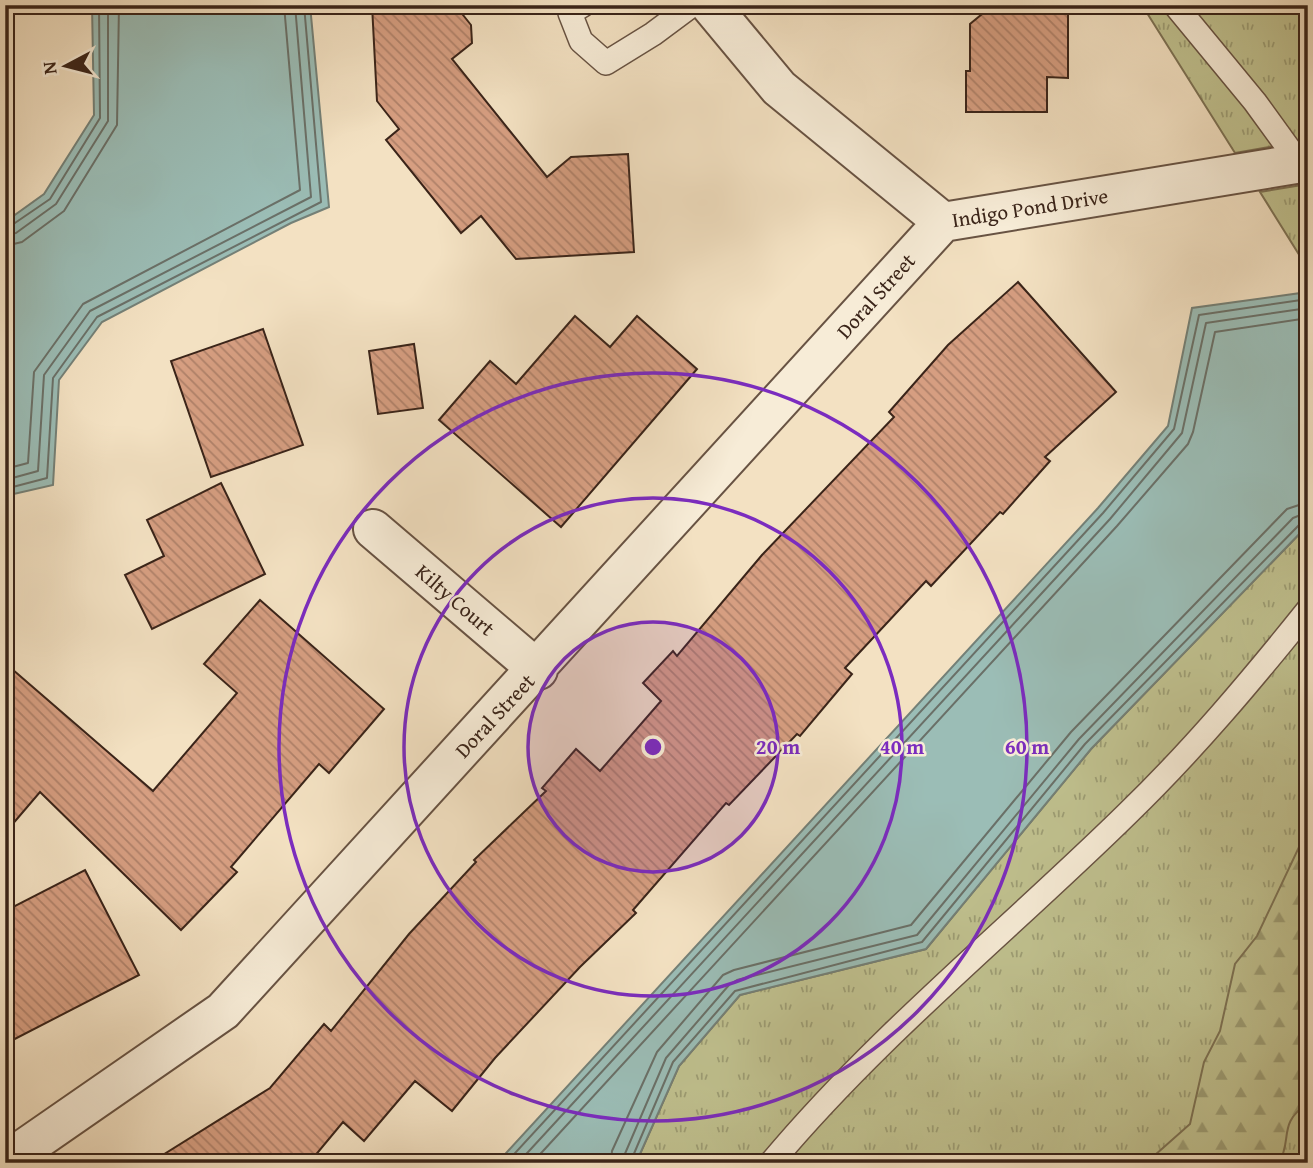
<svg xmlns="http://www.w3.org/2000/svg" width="1313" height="1168" font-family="'Gentium Book Plus',serif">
<defs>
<pattern id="grass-tufts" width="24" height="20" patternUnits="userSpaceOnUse" patternTransform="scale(1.75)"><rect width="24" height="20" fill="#c0c18f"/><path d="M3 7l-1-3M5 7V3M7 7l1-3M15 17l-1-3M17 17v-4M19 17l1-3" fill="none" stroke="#9d9d74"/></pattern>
<pattern id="forest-firs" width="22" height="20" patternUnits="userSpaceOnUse" patternTransform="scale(1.75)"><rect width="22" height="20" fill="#c0c18f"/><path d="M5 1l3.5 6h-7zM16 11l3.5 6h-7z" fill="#9d9d74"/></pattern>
<pattern id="building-back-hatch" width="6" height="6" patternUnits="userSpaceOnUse" patternTransform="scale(1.75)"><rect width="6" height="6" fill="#d69e81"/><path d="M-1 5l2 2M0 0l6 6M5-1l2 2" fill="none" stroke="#af8169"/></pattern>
</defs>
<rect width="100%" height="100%" fill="#f3e1c2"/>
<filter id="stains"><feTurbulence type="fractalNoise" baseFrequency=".00286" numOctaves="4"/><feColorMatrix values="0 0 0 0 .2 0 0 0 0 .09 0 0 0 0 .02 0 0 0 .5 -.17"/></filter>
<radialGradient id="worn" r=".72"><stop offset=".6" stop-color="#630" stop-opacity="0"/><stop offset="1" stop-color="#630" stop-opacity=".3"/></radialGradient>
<path fill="url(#grass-tufts)" stroke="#7d7254" stroke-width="2" d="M 1142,5 L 1308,5 L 1308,140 L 1235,153 Z
M 1308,184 L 1308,269 L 1260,192 Z
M 1308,525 L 1308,1163 L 636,1163 L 679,1066 L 740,995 L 926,949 L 1091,749 Z"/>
<path fill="url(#forest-firs)" stroke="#7d7254" stroke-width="2" d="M 1308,828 L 1308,1103 C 1277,1124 1293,1138 1279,1163 L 1146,1163 L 1190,1124 L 1204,1062 L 1220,1031 L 1235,964 L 1257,936 Z"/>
<path fill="#9bbdb6" stroke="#748077" stroke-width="2" d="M 92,5 L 310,5 L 329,207 L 291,223 L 102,322 L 59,380 L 53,485 L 5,496 L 5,222 L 44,194 L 94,115 Z
M 1308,292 L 1308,525 L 1091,749 L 926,949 L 740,995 L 679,1066 L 636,1163 L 497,1163 L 1098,508 L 1168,426 L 1192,308 Z"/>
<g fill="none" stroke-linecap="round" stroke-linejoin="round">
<path stroke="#6a7068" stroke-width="2" d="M 5,227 L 12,225 L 50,199 L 100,118 L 99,5
M 5,235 L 16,233 L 56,204 L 108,121 L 108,5
M 5,246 L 22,242 L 64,211 L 117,125 L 119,5
M 5,469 L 28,463 L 34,372 L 83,304 L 300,190 L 284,5
M 5,480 L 38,471 L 44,375 L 90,311 L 311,197 L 295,5
M 5,489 L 47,478 L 53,378 L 97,317 L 321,202 L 304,5
M 506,1163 L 1103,513 L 1174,429 L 1199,315 L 1308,299
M 518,1163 L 1110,519 L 1182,433 L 1206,323 L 1308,308
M 532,1163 L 1117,526 L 1188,444 L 1193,432 L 1215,332 L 1308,318
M 611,1163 L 612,1151 L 657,1052 L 723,975 L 734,970 L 911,925 L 1071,732 L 1287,509 L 1308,502
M 621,1163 L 666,1058 L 729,985 L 737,980 L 917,935 L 1079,739 L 1293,518 L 1308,512
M 630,1163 L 673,1062 L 735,991 L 922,942 L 1085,744 L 1300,524 L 1308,521"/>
</g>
<path fill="url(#building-back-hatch)" stroke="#3a2419" stroke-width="2" d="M 372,5 L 455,5 L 471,25 L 472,43 L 452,59 L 547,177 L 571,157 L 628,154 L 634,252 L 516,259 L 481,216 L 461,233 L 386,140 L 399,129 L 377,101 Z
M 993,5 L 1068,5 L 1068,78 L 1047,77 L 1047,112 L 966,112 L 966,71 L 970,71 L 970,24 Z
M 1018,282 L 1116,392 L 1045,457 L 1050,461 L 1003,514 L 1000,512 L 931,586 L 926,581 L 845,668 L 852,674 L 800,736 L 797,734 L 729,805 L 726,803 L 633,910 L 636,913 L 580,967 L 495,1058 L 452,1111 L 415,1081 L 364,1141 L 343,1122 L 309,1163 L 150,1163 L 270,1088 L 324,1024 L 331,1031 L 409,934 L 476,862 L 474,860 L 546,791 L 542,788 L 576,749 L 600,771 L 661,701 L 643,683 L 673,651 L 677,656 L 762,555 L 894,417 L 889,412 L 948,345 Z
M 575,316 L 610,347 L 637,316 L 697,369 L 561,527 L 439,420 L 490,361 L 516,384 Z
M 263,329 L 303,445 L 211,477 L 171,361 Z
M 414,344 L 423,408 L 378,414 L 369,351 Z
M 221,483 L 265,574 L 152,629 L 125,575 L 164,556 L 147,520 Z
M 260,600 L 384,709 L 329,773 L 319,764 L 231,867 L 237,872 L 181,930 L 40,792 L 5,833 L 5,663 L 153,791 L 237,693 L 204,664 Z
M 85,870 L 139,975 L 5,1044 L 5,911 Z"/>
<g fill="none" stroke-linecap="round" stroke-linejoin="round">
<g stroke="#685343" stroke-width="26">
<path id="service" d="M 583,5 L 570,13 L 581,41 L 606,63 L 653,34 L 692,5
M 1175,5 L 1255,102 L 1305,171
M 771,1163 C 878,1035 1009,930 1128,813 C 1193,750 1251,681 1308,610"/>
</g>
<g stroke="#685343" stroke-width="42">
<path id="minor" d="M 710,5 L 779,88 L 943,222 L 1308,162
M 373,529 L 538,670
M 5,1162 L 223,1011 L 943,222"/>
</g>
<use href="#service" stroke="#f7ecd7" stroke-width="23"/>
<use href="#minor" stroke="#f7ecd7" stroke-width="38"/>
</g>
<circle cx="653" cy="747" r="125" fill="#7b2cbf" fill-opacity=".12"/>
<g fill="none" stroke="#7b2cbf" stroke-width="3.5">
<circle cx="653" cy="747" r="125"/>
<circle cx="653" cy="747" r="249"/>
<circle cx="653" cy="747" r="374"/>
</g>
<g text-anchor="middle" stroke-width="5" stroke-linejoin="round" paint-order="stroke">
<g font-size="21" fill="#3a2419" stroke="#f7ecd7">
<text transform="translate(1030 208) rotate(-9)" y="7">Indigo Pond Drive</text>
<text transform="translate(876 296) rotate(-48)" y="7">Doral Street</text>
<text transform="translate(455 600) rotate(41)" y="7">Kilty Court</text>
<text transform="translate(495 716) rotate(-47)" y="7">Doral Street</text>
</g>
</g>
<circle cx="653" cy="747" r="10" fill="#7b2cbf" stroke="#f7ecd7" stroke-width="3.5"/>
<g font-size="21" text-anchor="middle" font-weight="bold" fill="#7b2cbf" stroke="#f7ecd7" stroke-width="5" stroke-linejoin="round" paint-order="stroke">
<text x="778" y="754">20 m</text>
<text x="902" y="754">40 m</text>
<text x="1027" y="754">60 m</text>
</g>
<rect width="1313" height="1168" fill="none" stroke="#f3e1c2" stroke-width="28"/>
<rect x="7" y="7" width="1299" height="1154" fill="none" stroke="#3a2419" stroke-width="3.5"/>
<rect x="14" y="14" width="1285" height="1140" fill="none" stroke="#3a2419" stroke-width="2"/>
<g transform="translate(66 66) rotate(263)" stroke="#f7ecd7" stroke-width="5" paint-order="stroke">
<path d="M0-5L12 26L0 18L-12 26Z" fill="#3a2419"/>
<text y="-10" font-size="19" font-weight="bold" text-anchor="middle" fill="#3a2419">N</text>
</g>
<rect width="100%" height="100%" filter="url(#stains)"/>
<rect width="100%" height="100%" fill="url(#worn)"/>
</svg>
